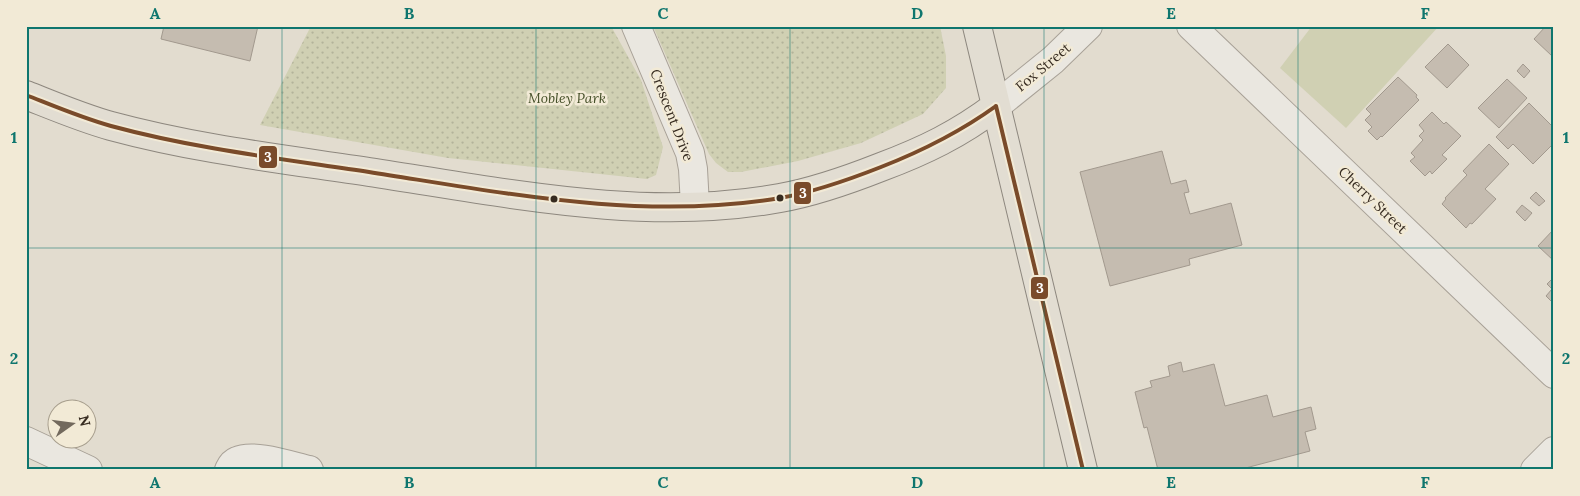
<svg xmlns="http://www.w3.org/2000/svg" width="1580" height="496" font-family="Lora,serif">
<defs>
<pattern id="park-dots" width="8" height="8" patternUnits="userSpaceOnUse" patternTransform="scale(1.25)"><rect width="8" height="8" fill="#d0d0b3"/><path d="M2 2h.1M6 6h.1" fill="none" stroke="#b3b39a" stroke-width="1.8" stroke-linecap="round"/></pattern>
</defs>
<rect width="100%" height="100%" fill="#e2dccf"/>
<path fill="#d0d0b3" d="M 1312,26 L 1439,26 L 1346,128 L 1280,68 Z"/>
<path fill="url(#park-dots)" d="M 311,26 L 611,26 L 641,80 L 663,147 L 656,175 L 647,179 L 448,158 L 260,125 Z
M 653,26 L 940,26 L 946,56 L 946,88 L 923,114 L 861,143 L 798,161 L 741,172 L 728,172 L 716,163 L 709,154 Z"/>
<path fill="#c5bcb0" stroke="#a2998e" d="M 164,26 L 258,26 L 250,61 L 161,39 Z
M 1546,26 L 1554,26 L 1554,54 L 1552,56 L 1534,39 Z
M 1448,44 L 1469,65 L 1447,88 L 1425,67 Z
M 1523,64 L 1530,71 L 1524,78 L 1517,71 Z
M 1398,77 L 1417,95 L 1416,97 L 1419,100 L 1382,137 L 1381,136 L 1377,140 L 1368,131 L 1372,127 L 1365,120 L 1371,114 L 1366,109 Z
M 1507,79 L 1527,98 L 1499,128 L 1478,108 Z
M 1529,103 L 1554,128 L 1554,143 L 1533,164 L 1513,144 L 1508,149 L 1496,137 Z
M 1432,112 L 1444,124 L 1446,122 L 1461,136 L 1442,155 L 1447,159 L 1432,174 L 1430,171 L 1425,176 L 1410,161 L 1415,157 L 1411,153 L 1423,140 L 1419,136 L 1424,131 L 1419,125 Z
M 1489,144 L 1509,164 L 1485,189 L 1496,199 L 1472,224 L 1470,223 L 1466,228 L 1442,204 L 1446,199 L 1445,198 L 1467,175 L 1463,171 Z
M 1162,151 L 1171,184 L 1186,180 L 1189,192 L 1184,193 L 1190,214 L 1231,203 L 1242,245 L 1189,259 L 1190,265 L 1110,286 L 1080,172 Z
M 1536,192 L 1545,201 L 1539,206 L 1530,198 Z
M 1522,205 L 1532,213 L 1525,221 L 1516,212 Z
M 1554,229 L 1554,261 L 1538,246 Z
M 1554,277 L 1554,304 L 1546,296 L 1552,289 L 1547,284 Z
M 1181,362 L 1183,372 L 1214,364 L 1225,406 L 1267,395 L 1273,417 L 1311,407 L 1316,429 L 1305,432 L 1310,451 L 1238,470 L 1158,470 L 1147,427 L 1144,428 L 1135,392 L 1152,387 L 1150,381 L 1170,376 L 1168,366 Z"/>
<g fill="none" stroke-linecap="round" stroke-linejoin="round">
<g stroke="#a8a197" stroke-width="30">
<path id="minor" d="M 636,26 L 690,153 L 693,169 L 695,206
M 1191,26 L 1554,374
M 996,106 L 1053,60 L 1088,26
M 26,441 L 88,470
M 229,470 C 231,466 232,463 237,461 C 254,453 291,466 309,470
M 1535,470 L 1554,451"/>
</g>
<g stroke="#8d877e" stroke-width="30">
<path id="major" d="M 977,26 L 1083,470
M 26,95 C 54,106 82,118 111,126 C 196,149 283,159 369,172 C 503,192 645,223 780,198 C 814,192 848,180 881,167 C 924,151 959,134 996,106"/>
</g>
<use href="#minor" stroke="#eae7e0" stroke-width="28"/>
<use href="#major" stroke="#e2ddd2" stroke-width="28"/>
<g stroke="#f2ead6" stroke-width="8">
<path id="bus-1" d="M 26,95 C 54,106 82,118 111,126 C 196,149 283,159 369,172 C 505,193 642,221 780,198 C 814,192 848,180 881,167 C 922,151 960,132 996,106
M 996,106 L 1083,470"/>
</g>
<use href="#bus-1" stroke="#7a4b2a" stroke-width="4"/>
</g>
<path fill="none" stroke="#0f766e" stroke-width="1" stroke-opacity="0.55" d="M 282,26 L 282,470M 536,26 L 536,470M 790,26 L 790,470M 1044,26 L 1044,470M 1298,26 L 1298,470M 26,248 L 1554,248"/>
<g fill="#362b20" stroke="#f2ead6" stroke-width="2">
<circle cx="780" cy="198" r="4.5"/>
<circle cx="554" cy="199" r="4.5"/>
</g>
<g text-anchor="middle" stroke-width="5" stroke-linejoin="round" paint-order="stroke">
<g font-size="14" fill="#362b20" stroke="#f2ead6">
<text transform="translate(1043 67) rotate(-40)" y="5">Fox Street</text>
<text transform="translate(672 115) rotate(69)" y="5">Crescent Drive</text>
<text transform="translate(1373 200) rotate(44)" y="5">Cherry Street</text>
</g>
<g font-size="14" font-style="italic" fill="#465029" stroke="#f2ead6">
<text x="567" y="103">Mobley Park</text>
</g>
</g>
<g stroke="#f2ead6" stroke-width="2">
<rect x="258" y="145" width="20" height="24" rx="5" fill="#7a4b2a"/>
<rect x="793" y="181" width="19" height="24" rx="5" fill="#7a4b2a"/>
<rect x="1030" y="276" width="19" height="24" rx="5" fill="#7a4b2a"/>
</g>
<g font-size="14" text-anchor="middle" font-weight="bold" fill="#fff">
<text x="268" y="162">3</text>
<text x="803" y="198">3</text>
<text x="1040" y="293">3</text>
</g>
<rect width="1580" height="496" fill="none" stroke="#f2ead6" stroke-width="55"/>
<g transform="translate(72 424) rotate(76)"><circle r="24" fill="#f2ead6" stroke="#a79e8d"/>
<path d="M0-4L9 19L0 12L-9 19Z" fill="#72695d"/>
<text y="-8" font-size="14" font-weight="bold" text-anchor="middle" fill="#362b20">N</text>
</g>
<rect x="28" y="28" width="1524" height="440" fill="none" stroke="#0f766e" stroke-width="2"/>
<g font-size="16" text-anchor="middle" font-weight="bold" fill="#0f766e">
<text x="155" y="19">A</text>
<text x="409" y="19">B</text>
<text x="663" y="19">C</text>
<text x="917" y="19">D</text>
<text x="1171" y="19">E</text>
<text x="1425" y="19">F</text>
<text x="14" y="143">1</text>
<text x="1566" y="143">1</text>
<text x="14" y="364">2</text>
<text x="1566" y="364">2</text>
<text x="155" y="488">A</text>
<text x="409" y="488">B</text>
<text x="663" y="488">C</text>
<text x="917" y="488">D</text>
<text x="1171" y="488">E</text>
<text x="1425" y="488">F</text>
</g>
</svg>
